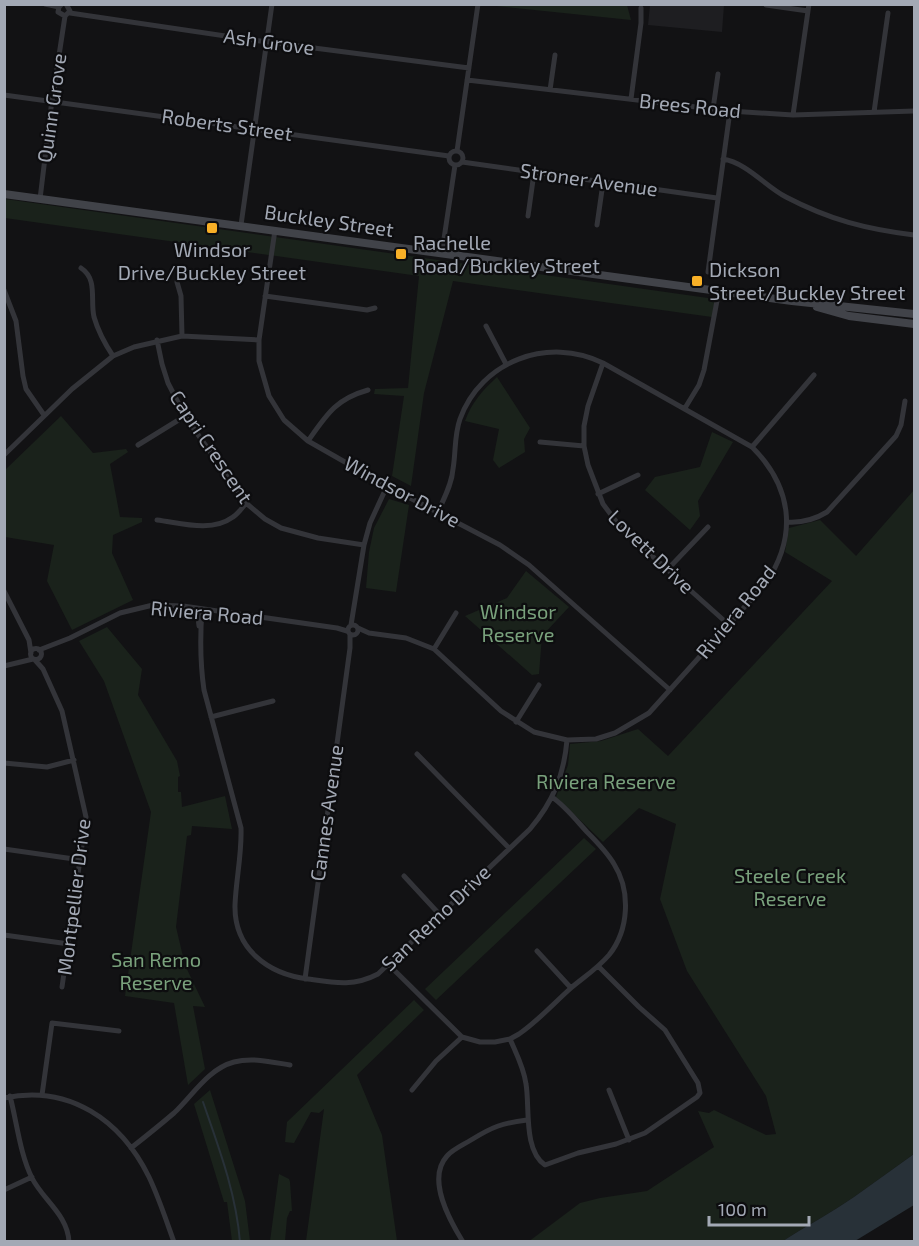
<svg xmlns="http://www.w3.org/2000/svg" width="919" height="1246" font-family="'Exo 2',sans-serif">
<rect width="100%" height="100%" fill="#121214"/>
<path fill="#1e1e21" d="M 650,5 L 724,5 L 722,32 L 648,25 Z"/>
<path fill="#1a221b" d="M 487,5 L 627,5 L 631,20 Z
M 5,199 L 715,299 L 712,317 L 453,281 L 424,393 L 411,486 L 392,476 L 404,396 L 374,394 L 375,389 L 408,388 L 419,276 L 5,218 Z
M 497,377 L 530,428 L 524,439 L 525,452 L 499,468 L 493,460 L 499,429 L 465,421 C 472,402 482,391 497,377 Z
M 61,416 L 93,453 L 126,449 L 128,452 L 110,464 L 120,517 L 142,518 L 142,522 L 113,535 L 112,553 L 133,600 L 72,630 L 47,581 L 54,545 L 5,537 L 5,470 Z
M 712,432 L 733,442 L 698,501 L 700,516 L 690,530 L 645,490 L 655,477 L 700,467 Z
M 914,490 L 914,1154 C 894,1168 874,1183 854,1197 C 831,1213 806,1226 783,1241 L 528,1242 L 580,1203 L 600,1198 L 647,1191 L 714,1147 L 698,1111 L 709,1113 L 714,1110 L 766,1135 L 776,1134 L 766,1096 L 687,971 L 660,899 L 676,824 L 639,808 L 603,842 L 556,797 L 568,765 L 570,744 L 601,741 L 638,729 L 668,756 L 832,581 L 785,552 L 789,528 L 820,520 L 856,556 Z
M 389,499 L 409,505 L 396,592 L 366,588 L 369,552 L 374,528 Z
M 526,571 L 569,607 L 542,636 L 539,674 L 532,675 L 465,616 L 507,598 Z
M 107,627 L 142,669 L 138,695 L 177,761 L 180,776 L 178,777 L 178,792 L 181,792 L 182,807 L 225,796 L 232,829 L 192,826 L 191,835 L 187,836 L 176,927 L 185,965 L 205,1007 L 193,1006 L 205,1069 L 188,1085 L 174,1003 L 125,996 L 151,812 L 104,681 L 79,641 Z
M 584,838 L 596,849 L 436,1000 L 425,989 Z
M 414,1000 L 424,1010 L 357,1075 L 382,1135 L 397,1241 L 306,1241 L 324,1109 L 319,1113 L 311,1112 L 294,1143 L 285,1142 L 287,1122 Z
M 210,1090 L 245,1201 L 250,1241 L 232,1241 L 227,1202 L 224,1202 L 194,1104 Z
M 279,1174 L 289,1179 L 290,1182 L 292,1211 L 290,1211 L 287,1218 L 285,1241 L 270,1241 Z"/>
<path fill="#283138" d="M 914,1154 L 914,1205 L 855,1241 L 783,1241 C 806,1226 831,1213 854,1197 C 874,1183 894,1168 914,1154 Z"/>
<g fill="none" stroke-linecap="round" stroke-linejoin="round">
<path stroke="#283138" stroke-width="2" d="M 203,1102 C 219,1148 236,1193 240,1242"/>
<path stroke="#333439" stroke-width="5" d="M 45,4 L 59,7
M 62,4 L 59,7 L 58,12 L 65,16 L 70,11 L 66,4
M 766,5 L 808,11
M 70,13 L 260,41 L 469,68
M 467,80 L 730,111 L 793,115 L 914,111
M 550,90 L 555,55
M 4,95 L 449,156
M 631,99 L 641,23 L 641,8
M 713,109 L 718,74
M 874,112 L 888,13
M 793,115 L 809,4
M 457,151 L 478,4
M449 158a7 7 0 1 1 14 0a7 7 0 1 1-14 0Z
M 723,159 C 747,163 765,186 786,197 C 830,220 866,229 914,235
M 462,162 L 717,198
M 40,199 L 51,108 L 65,16
M 528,216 L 534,173
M 241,225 L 272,4
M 597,225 L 603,183
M 275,230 L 259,340 L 259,361 L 269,396 L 284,420 L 308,441 L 387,486 L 500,545 L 529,565 L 670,690
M 442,252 L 455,165
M 81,268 C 98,279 90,300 94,317 C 98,331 105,344 113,356
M 708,272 L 730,111
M 177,282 L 181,296 L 182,336
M 4,290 L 16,321 L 23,376 L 26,389 L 44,415
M 265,296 L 367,310 L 375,308
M 486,326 L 506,364
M 157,340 L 162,364 L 168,383 L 185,416 L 246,503 L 265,519 L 281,528 L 318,538 L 364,545
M 603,363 L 588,406 L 584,426 L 584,446 L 588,465 L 603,504 L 621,528 L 729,625
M 685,408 L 699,385 L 704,370 L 719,290
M 308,441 C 327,414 336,399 368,390
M 540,442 L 584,446
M 138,445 L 185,416
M 752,447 L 814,375
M 4,455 L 72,389 L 113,356 L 134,347 L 182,336 L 259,340
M 598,494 L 638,475
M 157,520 C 181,523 211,533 233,517 C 238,514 242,508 246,503
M 787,522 C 802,523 814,520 827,512 L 896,436 L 901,425 L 905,401
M 667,570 L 708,527
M 4,591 L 29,640 L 31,653
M 197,609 L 199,626
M 202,609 C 200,637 200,663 204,690 L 241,828 C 242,854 236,879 235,905 C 234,949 268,974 308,979 C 335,983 353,987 378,974 L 530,829 C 553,802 564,775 567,740
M348 630a5 5 0 1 1 10 0a5 5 0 1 1-10 0Z
M 351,625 L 364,545 L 370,523 L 387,486
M 358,628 L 369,633 L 406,638 L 434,649 L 501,711 L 534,732 L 567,740 L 596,739 L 615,733 L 649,713 L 766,583 C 798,535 792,487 752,447 L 603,363 C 548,336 481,361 460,419 C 454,436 456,452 453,469 C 452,484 444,498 438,512
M30.5 654a5.5 5.5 0 1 1 11 0a5.5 5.5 0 1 1-11 0Z
M 434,649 L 456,613
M 39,650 L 70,638 L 120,613 L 153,605 L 183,606 L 337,628 L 347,631
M 35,660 L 43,669 L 62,711 L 86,817 L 62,987
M 4,666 L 33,659
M 211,717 L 273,701
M 516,722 L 539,685
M 417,754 L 509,848
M 4,763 L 47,767 L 74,760
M 4,849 L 81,860
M 404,876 L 441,916
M 4,935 L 69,944
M 537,951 L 571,988
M 389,965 L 462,1037 L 480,1042 L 495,1042 L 510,1039 L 519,1034 C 538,1021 554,1003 571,988 C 584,977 598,968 609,955 C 629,930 631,891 614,864 C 607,852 597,842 587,832 C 576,820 565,806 552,797
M 305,979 L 350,648 L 350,634
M 510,1039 C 516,1053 524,1068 526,1084 C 530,1106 523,1150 545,1165 L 578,1153 L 616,1144 L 645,1133 L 697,1097 L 700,1093 L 698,1083 L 665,1030 L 639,1007 L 598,966
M 412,1090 L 436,1061 L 462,1037
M 609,1090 L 629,1140
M 42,1095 L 52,1023 L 119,1031
M 10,1096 C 17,1123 20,1154 32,1178 C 43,1200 68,1215 69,1242
M 4,1098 C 69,1084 121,1120 149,1177 C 159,1198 166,1220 174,1242
M 131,1148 C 145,1137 160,1125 174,1113 C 193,1095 208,1069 234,1062 C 252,1057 272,1062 290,1065
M 4,1190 L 32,1177
M 463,1242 C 450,1221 426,1179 447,1156 C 453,1149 463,1145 471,1140 C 492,1127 502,1123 527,1120"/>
<path stroke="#414349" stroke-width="8" d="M 4,194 L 792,301 L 914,314
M 817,307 L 849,316 L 914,324"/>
</g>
<g fill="#f8b027" stroke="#0d0d0f" stroke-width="2">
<rect x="206" y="222" width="12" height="12" rx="3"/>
<rect x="395" y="248" width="12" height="12" rx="3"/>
<rect x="691" y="275" width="12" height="12" rx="3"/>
</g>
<g text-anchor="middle" stroke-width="4.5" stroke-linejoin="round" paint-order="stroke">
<g font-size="20" fill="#a3a9b5" stroke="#0d0d0f">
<text transform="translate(269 42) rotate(8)" y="7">Ash Grove</text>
<text transform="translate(690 106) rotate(6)" y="7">Brees Road</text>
<text transform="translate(52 108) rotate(-82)" y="7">Quinn Grove</text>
<text transform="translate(227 125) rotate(8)" y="7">Roberts Street</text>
<text transform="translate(589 180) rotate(8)" y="7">Stroner Avenue</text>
<text transform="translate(329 221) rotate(8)" y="7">Buckley Street</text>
<text transform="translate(211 447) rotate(56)" y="7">Capri Crescent</text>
<text transform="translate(402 492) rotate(28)" y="7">Windsor Drive</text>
<text transform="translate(651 552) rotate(44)" y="7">Lovett Drive</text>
<text transform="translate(736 612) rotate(-51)" y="7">Riviera Road</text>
<text transform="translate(207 613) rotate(5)" y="7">Riviera Road</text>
<text transform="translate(327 813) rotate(-82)" y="7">Cannes Avenue</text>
<text transform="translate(74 897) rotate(-83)" y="7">Montpellier Drive</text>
<text transform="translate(436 918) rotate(-44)" y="7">San Remo Drive</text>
</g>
<g font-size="20" fill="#a3a9b5" stroke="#0d0d0f" text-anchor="start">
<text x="413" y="250">Rachelle<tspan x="413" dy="23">Road/Buckley Street</tspan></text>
<text x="212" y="257" text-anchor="middle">Windsor<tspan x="212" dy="23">Drive/Buckley Street</tspan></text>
<text x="709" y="277">Dickson<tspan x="709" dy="23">Street/Buckley Street</tspan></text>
</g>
<g font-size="20" fill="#79a17c" stroke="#0d0d0f">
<text x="518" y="619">Windsor<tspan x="518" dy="23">Reserve</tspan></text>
<text x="606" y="789">Riviera Reserve</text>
<text x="790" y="883">Steele Creek<tspan x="790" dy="23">Reserve</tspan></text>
<text x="156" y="967">San Remo<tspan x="156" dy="23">Reserve</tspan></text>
</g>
</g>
<rect width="919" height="1246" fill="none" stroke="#a3a9b5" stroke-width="12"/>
<path d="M709 1216v9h100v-9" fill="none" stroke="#a3a9b5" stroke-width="3"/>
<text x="718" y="1216" font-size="18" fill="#a3a9b5" stroke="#0d0d0f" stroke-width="4.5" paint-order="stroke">100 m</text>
</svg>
